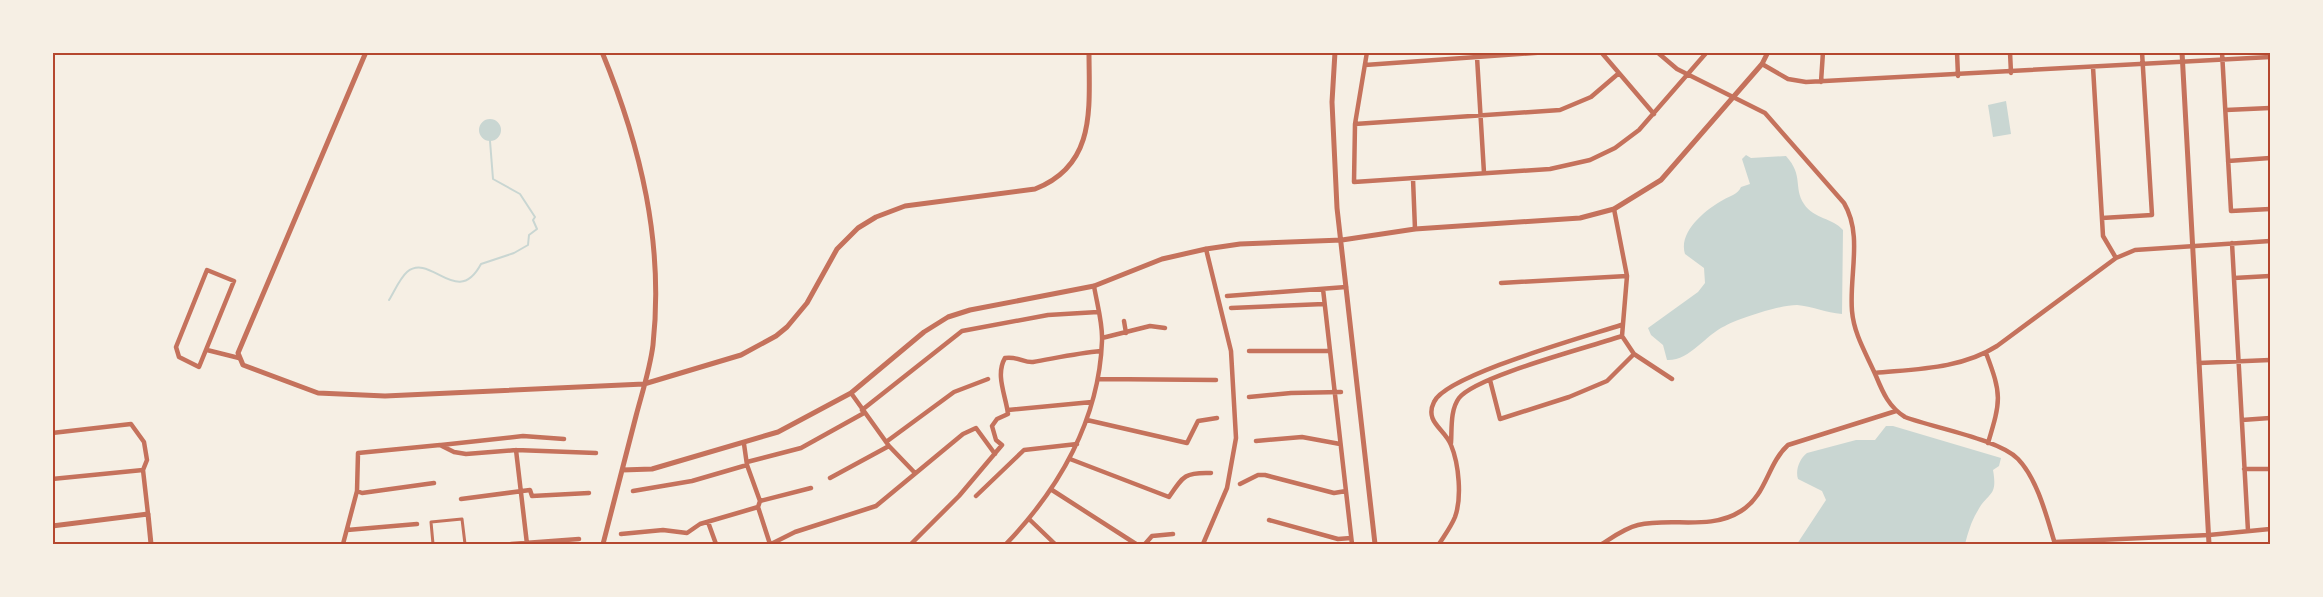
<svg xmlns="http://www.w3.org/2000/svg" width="2323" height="597" font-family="'PT Serif',serif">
<rect width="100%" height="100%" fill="#f6efe4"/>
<path fill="#c9d6d2" d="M 2006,101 L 2011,134 L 1993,137 L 1988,105 Z
M479 130a11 11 0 1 1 22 0a11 11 0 1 1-22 0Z
M 1746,155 L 1751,158 L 1786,156 C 1804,176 1793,187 1804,204 C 1814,219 1833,218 1843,230 L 1842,314 C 1826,313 1812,306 1797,305 C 1780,305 1740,318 1725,326 C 1705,335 1690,361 1667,360 L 1663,345 L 1651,335 L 1648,328 L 1698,292 L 1705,283 L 1704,268 L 1685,254 C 1678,232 1705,210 1723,200 C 1730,196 1738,194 1741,187 L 1750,184 L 1742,159 Z
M 1886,426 L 1893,426 L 2001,458 L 1999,466 L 1993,470 C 1998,498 1988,491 1977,512 C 1971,522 1968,533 1965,544 L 1797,544 L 1826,500 L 1822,491 L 1798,479 C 1795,470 1800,458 1807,453 L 1856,440 L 1875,440 Z"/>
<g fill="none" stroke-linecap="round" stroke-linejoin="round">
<path stroke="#c9d6d2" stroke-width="2" d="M 389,300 C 394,292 400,278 407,272 C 431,252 457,309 481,264 L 514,253 L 528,245 L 529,235 L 537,229 L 533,220 L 535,217 L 520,194 L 493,179 L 490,141"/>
<path stroke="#c5725c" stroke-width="3" d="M 433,544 L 431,522 L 462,519 L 465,544"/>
<path stroke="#c5725c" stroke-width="4.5" d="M 1367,52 L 1355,124 L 1354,182 L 1550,169 L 1590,160 L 1615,148 L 1639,130 L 1707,52
M 1601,52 L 1654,114
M 1657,52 L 1677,69 L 1765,113 L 1844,203 C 1863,235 1849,275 1852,311 C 1854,335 1867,355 1876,376 C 1883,393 1889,407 1905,417 C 1934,428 1998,439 2018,459 C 2038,480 2047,518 2055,544
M 1957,52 L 1958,76
M 2010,52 L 2011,73
M 2222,52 L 2231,211 L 2270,209
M 1477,57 L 1484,173
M 1762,64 L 1788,79 L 1806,82 L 2270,57
M 1365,65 L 1548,52
M 2093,67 L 2103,236 L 2116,258
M 1821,82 L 1823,52
M 2226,110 L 2270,108
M 1355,124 L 1560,110 L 1591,97 L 1619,73
M 2228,161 L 2270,158
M 1413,179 L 1415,229
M 1614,209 L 1627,276 L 1622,336 L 1634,354 L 1672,379
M 2102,218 L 2152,215 L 2142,52
M 2232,243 L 2248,531
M 207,270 L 234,281 L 199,367 L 179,357 L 176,347 Z
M 2234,278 L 2270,276
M 1501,283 L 1627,276
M 1323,289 L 1352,544
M 1227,296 L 1346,287
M 1231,308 L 1324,304
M 1124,321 L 1126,333
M 1102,338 L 1150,326 L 1165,328
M 207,350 L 239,358
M 1249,351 L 1329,351
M 1986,353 C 2002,395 2001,400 1988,443
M 2199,363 L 2270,360
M 1875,373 C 1916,369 1961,369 1997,346 L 2116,258 L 2135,250 L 2270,241
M 1099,379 L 1216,380
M 1490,380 L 1500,419 L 1569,397 L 1607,381 L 1634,354
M 851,393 L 889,446 L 915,473
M 1249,397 L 1291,393 L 1341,392
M 862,410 L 962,331 L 1048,315 L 1098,312
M 1008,410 L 1092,402
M 1087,420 L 1187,443 L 1198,421 L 1217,418
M 2242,420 L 2270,418
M 52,433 L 131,424 L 144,442 L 147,460 L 143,470 L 148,514
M 1256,441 L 1302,437 L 1340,444
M 886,442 L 954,392 L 988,379
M 1451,443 C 1452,429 1450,410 1459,398 C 1476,376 1590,347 1622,336
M 744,444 L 747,465 L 760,501 L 758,507 L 770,544
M 441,445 L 523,436 L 564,439
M 516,450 L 527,544
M 1070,459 L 1169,497 C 1183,476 1185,472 1211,473
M 747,462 L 801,448 L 864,413
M 2244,469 L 2270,469
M 830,478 L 889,446
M 52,479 L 143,470
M 1240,484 L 1258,475 L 1265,475 L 1334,493 L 1346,491
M 1052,490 L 1136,544
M 357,491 L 362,493 L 434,483
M 633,491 L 692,481 L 747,465
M 976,496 L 1024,450 L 1077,444
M 461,499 L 530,490 L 532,496 L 589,493
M 760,501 L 811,488
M 1029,519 L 1055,544
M 1269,520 L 1338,539 L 1351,538
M 708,522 L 716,544
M 347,530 L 417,524
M 621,534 L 663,530 L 687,533 L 700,524 L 758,507
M 2055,542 L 2209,535 L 2270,529
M 343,544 L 357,491 L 358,453 L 440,445 L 454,452 L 466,454 L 516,450 L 596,453
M 511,544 L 579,539
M 771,544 L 795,532 L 876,506 L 963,434 L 976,428 L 995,454
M 911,544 L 959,496 L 1002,445 L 996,440 L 992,426 L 997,419 L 1008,414 C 1006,396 995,375 1005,358 C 1018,356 1024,363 1033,362 C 1056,358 1078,353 1101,351
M 1006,544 C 1059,489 1099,420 1102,341 C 1103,324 1097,304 1094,286
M 1145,544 L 1152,536 L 1173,534
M 1203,544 L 1227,488 L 1236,438 L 1231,351 L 1206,249
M 1439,544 C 1444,536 1451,527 1455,517 C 1462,498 1459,464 1451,445 C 1445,429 1424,422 1434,402 C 1446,375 1588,336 1621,325
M 1602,544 C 1613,537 1625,528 1638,525 C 1672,517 1710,531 1741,511 C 1767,495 1767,464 1788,445 L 1896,411"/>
<path stroke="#c5725c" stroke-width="5" d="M 366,52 L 238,353 L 243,365 L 318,393 L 385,396 L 644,384 L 741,355 L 776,336 L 787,327 L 807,303 L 837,249 L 858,228 L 876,217 L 905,206 L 1035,189 C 1097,165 1089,107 1089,52
M 602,52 C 641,147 664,243 653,345 C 650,369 642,393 636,416 C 625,459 614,502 603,544
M 1335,52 L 1332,102 L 1337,208 L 1375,544
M 2182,52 L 2209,544
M 622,470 L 652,469 L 778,432 L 851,393 L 924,332 L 948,317 L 970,310 L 1094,286 L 1162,259 L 1206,249 L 1240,244 L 1342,240 L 1415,229 L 1580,218 L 1614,209 L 1661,180 L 1762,64 L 1768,52
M 52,526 L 148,514 L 151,544"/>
</g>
<rect width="2323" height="597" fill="none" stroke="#f6efe4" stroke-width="108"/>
<rect x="54" y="54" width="2215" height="489" fill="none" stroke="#b5482f" stroke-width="2"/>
</svg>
